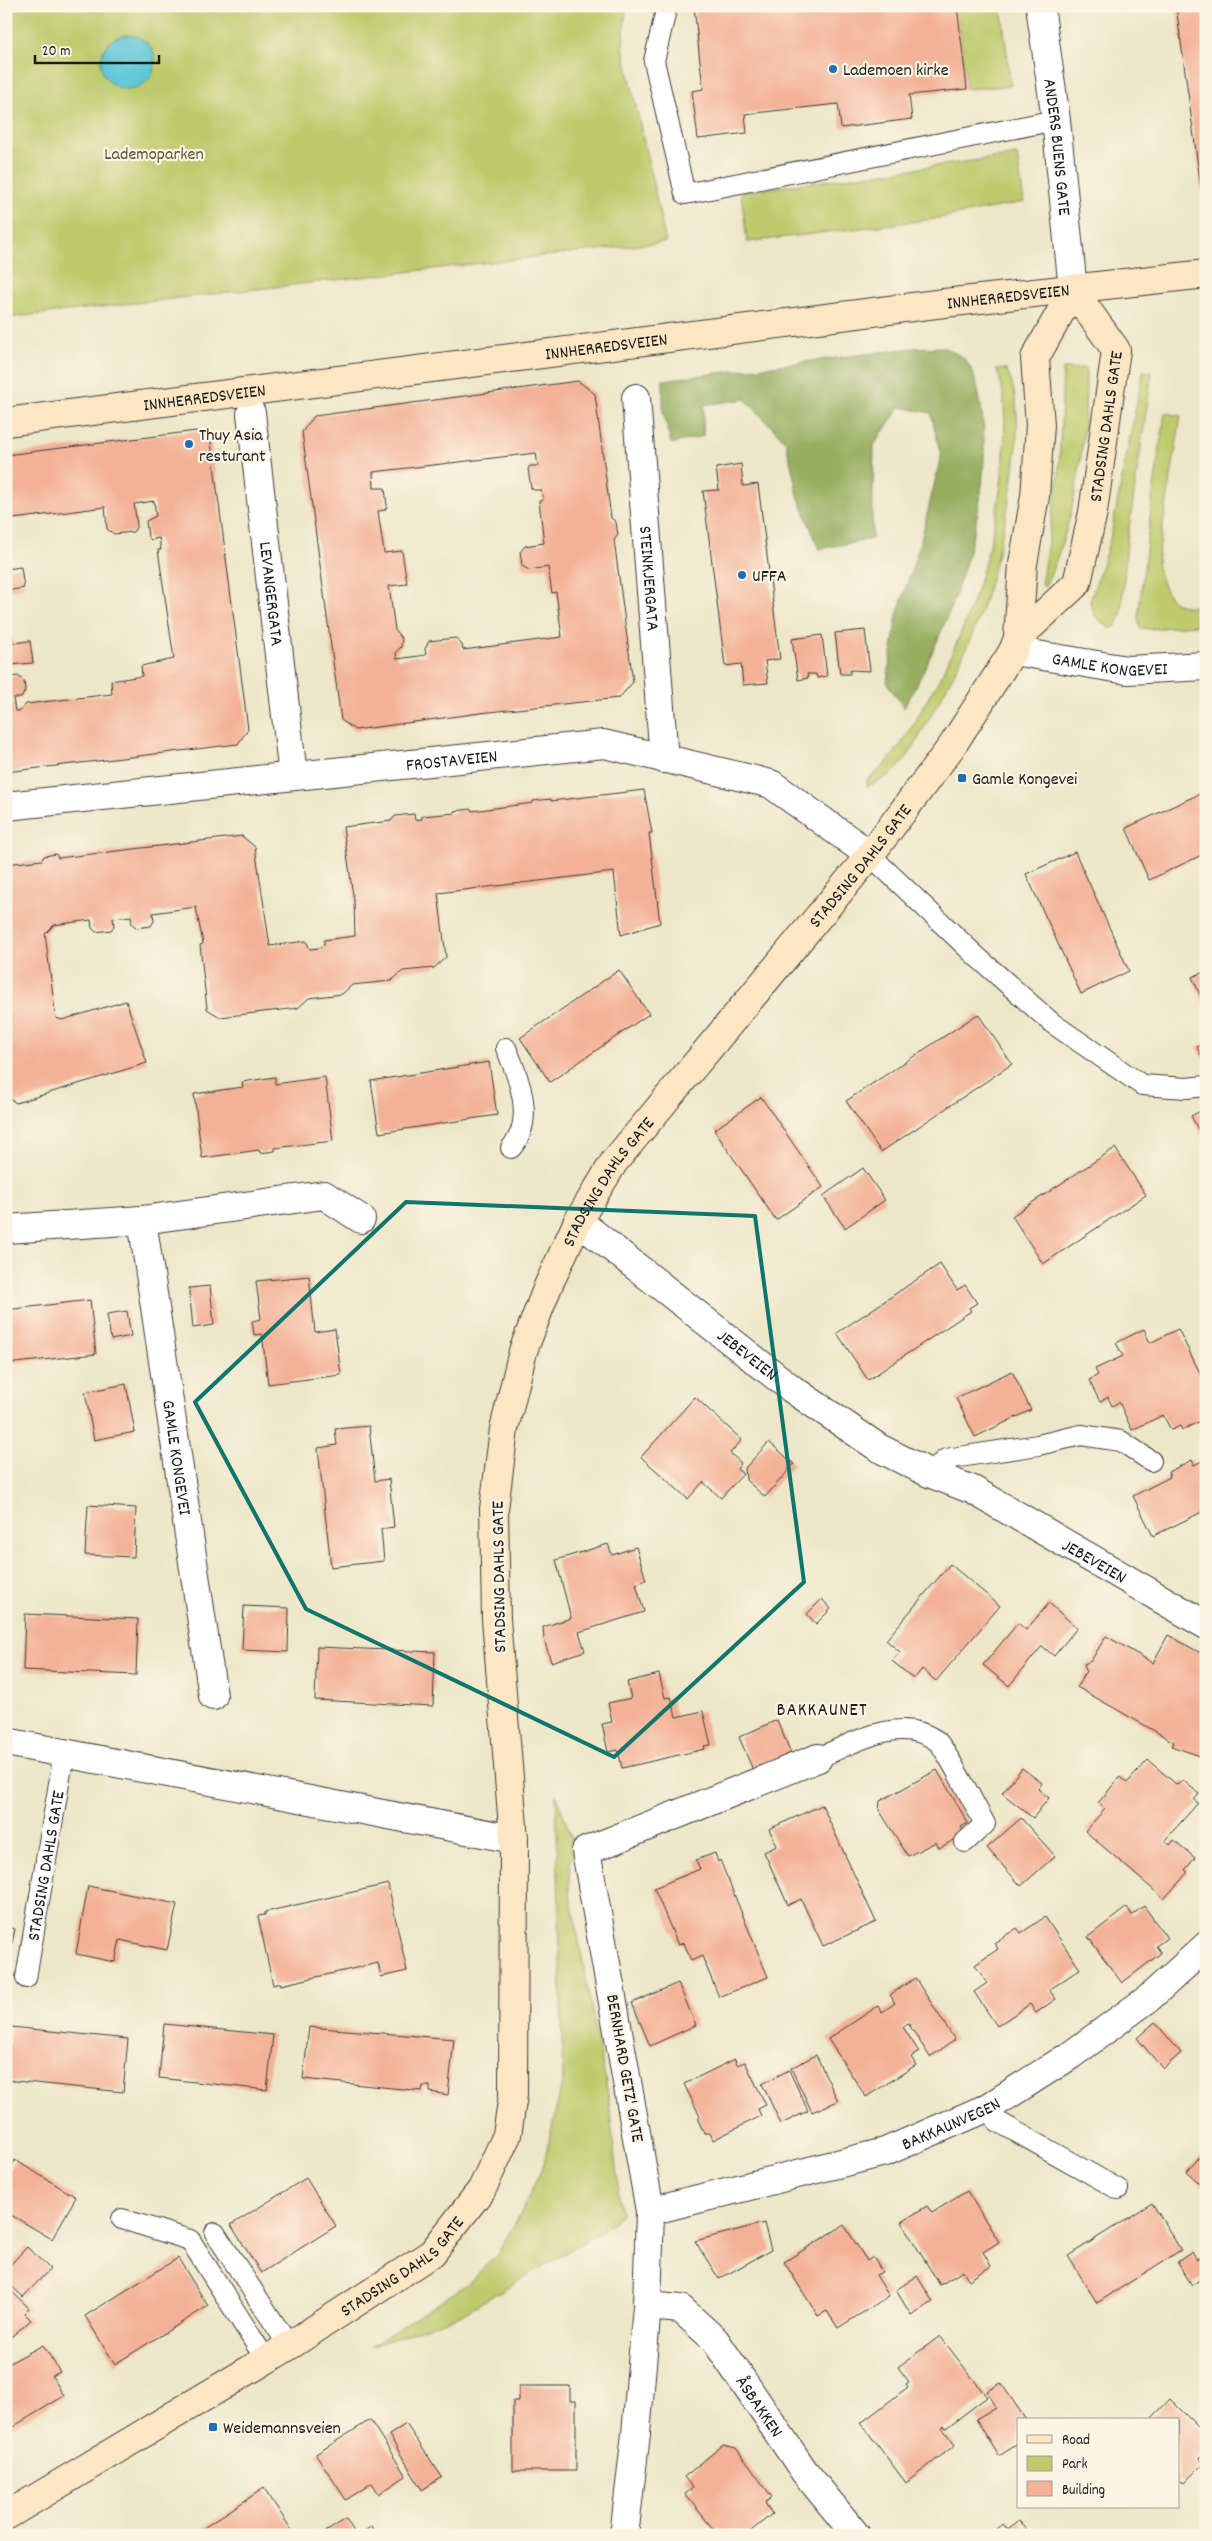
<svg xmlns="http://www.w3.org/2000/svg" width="1212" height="2541" font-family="Dekko,sans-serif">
<rect width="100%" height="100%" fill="#fcf5e5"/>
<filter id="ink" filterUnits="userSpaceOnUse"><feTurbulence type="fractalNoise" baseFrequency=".02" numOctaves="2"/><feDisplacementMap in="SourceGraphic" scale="10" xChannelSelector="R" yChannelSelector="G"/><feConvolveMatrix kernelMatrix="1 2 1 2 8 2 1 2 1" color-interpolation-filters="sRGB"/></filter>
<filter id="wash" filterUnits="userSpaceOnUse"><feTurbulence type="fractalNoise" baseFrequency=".0096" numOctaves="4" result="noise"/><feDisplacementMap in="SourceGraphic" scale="20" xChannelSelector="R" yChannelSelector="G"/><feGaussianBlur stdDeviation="1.12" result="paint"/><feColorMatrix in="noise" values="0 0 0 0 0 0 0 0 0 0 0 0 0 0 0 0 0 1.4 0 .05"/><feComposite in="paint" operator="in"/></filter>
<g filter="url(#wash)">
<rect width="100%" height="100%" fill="#ede6c8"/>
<path fill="#beca6c" stroke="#6d7344" d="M 6,6 L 626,6 L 623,47 L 666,242 L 6,318 Z
M 957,6 L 1001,6 L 1011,86 L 967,89 Z
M 1017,155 L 1024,202 L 934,219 L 747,242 L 741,192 Z
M 1086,368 C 1086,441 1077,519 1045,586 L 1041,585 L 1059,473 L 1063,369 Z
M 1005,369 C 1036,413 1000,550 985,599 C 972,642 950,683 927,722 C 920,735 913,750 904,761 C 894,774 881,781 867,786 L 867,780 C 894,761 910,731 926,702 C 931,692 938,683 943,672 C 982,595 1010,491 1004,404 C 1004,393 1000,381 997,370 Z
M 1143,371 L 1152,372 L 1127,541 L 1121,615 L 1116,626 L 1110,629 L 1096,617 L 1090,602 L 1110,540 Z
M 1165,413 L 1181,416 L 1157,562 C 1160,578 1166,603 1185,606 C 1192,607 1199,606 1206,606 L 1206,624 L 1150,629 L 1140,628 L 1138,617 L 1152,501 Z
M 556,1794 L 576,1851 L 570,1861 L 569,1889 L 608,2094 L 621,2214 L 604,2230 L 460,2315 L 370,2347 L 466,2285 L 496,2256 L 522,2211 L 544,2163 L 563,2079 Z"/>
<path fill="#96ae60" stroke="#59653e" d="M 944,347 C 950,351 962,355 966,361 C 976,374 979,393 981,408 C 997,502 950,626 904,708 L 887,683 L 897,615 L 920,544 L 941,456 L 931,413 L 900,407 L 874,445 L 872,539 L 819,549 L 798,496 L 786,442 L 745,399 L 704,405 L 703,436 L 671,444 L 663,411 L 663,380 L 913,348 Z"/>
<path fill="#5cc7d6" stroke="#3c7279" d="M101 62a27 27 0 1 1 54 0a27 27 0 1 1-54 0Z"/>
<g id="blocks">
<path fill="#f3b297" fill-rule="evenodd" d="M 694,6 L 957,6 L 967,89 L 909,95 L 912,119 L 841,128 L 838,104 L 745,114 L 747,133 L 698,139 L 692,91 L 703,89 Z
M 1176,6 L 1206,6 L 1206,195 L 1202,195 Z
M 578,381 L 595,394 L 611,518 L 616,522 L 618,535 L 614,540 L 633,682 L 619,698 L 480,713 L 355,730 L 341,720 L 302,432 L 314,416 ZM 536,453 L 538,466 L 530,466 L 528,469 L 531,488 L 534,490 L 541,490 L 543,500 L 539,501 L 544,543 L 525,546 L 520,552 L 522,566 L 529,570 L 548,567 L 552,593 L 556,592 L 562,637 L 463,650 L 462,645 L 456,638 L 429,641 L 425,649 L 426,655 L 397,659 L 396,652 L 401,647 L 402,639 L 395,630 L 389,586 L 407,584 L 402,551 L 384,553 L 378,511 L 385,510 L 387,506 L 385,488 L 374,488 L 373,472 Z
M 196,431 L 211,442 L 248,729 L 238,744 L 6,772 L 6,605 L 13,643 L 30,641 L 33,663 L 9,665 L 10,677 L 18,676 L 24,681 L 25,691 L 21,698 L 13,698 L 15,711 L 20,711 L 26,704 L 112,694 L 111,681 L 142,676 L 141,666 L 174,659 L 158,550 L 161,550 L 159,538 L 151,540 L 148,537 L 146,521 L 156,516 L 154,501 L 134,504 L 137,526 L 133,532 L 114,534 L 107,529 L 105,507 L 6,520 L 6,455 Z
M 741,464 L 743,486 L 758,484 L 780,659 L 765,661 L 768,683 L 743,685 L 741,664 L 725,666 L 703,491 L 719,490 L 716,468 Z
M 21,567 L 24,588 L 6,591 L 6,569 Z
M 865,630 L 870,671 L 850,670 L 850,674 L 840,674 L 835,633 Z
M 822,635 L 827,676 L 817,678 L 816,674 L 807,674 L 808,678 L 798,680 L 792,639 Z
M 644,790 L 652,833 L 649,833 L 660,923 L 621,935 L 614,872 L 438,893 L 446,957 L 434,968 L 403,971 L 391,981 L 352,985 L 342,994 L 309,998 L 298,1008 L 220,1017 L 207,1009 L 200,945 L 203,944 L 196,907 L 153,913 L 154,921 L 151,926 L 137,928 L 132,924 L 131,916 L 113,918 L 114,926 L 111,930 L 96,932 L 92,928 L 91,920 L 54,925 L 45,934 L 56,1018 L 62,1020 L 126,1001 L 147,1063 L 16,1103 L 6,1096 L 6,864 L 42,860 L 44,856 L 56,854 L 58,858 L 67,857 L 242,836 L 255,847 L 270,946 L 306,941 L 310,949 L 320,948 L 324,944 L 324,940 L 355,936 L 354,902 L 343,827 L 391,821 L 395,816 L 414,814 L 415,820 L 422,819 L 422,816 L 455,813 L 454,811 L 471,809 L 472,811 L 533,803 L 533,801 L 551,799 L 551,801 Z
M 1206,791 L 1206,853 L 1149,880 L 1126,828 Z
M 1075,852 L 1129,971 L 1081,994 L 1026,874 Z
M 619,970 L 649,1014 L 550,1082 L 520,1038 Z
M 1206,971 L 1206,1008 L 1192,977 Z
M 978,1014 L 1012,1064 L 881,1152 L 846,1101 Z
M 1206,1042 L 1206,1065 L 1197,1047 Z
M 489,1062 L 497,1115 L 379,1133 L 371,1081 Z
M 275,1077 L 275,1084 L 325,1077 L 333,1141 L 275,1148 L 275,1151 L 260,1153 L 259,1150 L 202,1158 L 194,1094 L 243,1087 L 242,1082 Z
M 761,1097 L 823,1187 L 776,1220 L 714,1130 Z
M 1206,1108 L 1206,1144 L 1191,1116 Z
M 1115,1148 L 1146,1195 L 1043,1264 L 1012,1216 Z
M 863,1168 L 885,1200 L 845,1228 L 823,1196 Z
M 940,1264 L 957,1290 L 965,1285 L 977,1303 L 969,1308 L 971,1311 L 868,1380 L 837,1333 Z
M 309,1276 L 315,1332 L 335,1329 L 341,1375 L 268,1384 L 262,1334 L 254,1335 L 252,1321 L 261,1319 L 256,1281 Z
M 210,1286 L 214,1325 L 193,1328 L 189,1288 Z
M 90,1300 L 96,1354 L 6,1364 L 6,1310 Z
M 127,1311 L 131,1336 L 111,1340 L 107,1314 Z
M 1144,1329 L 1150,1343 L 1178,1329 L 1206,1385 L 1206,1418 L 1182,1430 L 1180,1426 L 1171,1430 L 1163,1415 L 1132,1430 L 1119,1402 L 1112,1406 L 1108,1397 L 1100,1402 L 1089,1380 L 1098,1375 L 1095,1369 L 1123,1356 L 1116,1343 Z
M 1012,1371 L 1031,1410 L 975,1437 L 956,1398 Z
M 126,1384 L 135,1432 L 94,1440 L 85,1392 Z
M 695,1397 L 742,1440 L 730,1453 L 741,1463 L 737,1469 L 743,1474 L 721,1498 L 703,1482 L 688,1499 L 641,1457 Z
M 369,1426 L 375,1481 L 389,1479 L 394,1527 L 381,1529 L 384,1561 L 331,1567 L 318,1448 L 337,1445 L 335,1429 Z
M 769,1442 L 794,1464 L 765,1497 L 746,1480 L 745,1468 Z
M 1206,1459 L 1206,1510 L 1153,1536 L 1133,1496 L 1170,1477 L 1168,1472 L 1192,1460 L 1194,1465 Z
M 88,1505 L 136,1508 L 134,1557 L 85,1555 Z
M 608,1544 L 612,1555 L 636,1547 L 646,1580 L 636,1584 L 644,1612 L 579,1632 L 585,1651 L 551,1662 L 544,1639 L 543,1627 L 571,1618 L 556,1560 Z
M 950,1564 L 1000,1606 L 936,1681 L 922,1669 L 914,1679 L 892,1661 L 900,1652 L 886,1640 Z
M 822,1599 L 831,1609 L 816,1624 L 807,1614 Z
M 1049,1603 L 1077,1628 L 1054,1656 L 1042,1646 L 1009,1686 L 983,1665 L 1018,1623 L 1026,1630 Z
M 244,1606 L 289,1608 L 288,1652 L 242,1650 Z
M 25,1614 L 138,1619 L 136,1675 L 23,1670 Z
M 1168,1635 L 1206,1656 L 1206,1758 L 1171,1746 L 1174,1742 L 1077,1687 L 1086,1671 L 1084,1664 L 1091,1661 L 1106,1636 L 1153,1663 Z
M 317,1647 L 435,1652 L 433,1706 L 315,1700 Z
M 659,1674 L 665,1698 L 671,1697 L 676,1717 L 703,1711 L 711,1745 L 704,1746 L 705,1749 L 622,1768 L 618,1750 L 608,1752 L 602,1724 L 612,1722 L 608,1703 L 631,1698 L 627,1682 Z
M 777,1720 L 791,1753 L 753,1770 L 739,1737 Z
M 1148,1760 L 1177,1785 L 1183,1780 L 1199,1794 L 1194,1800 L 1198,1803 L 1165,1840 L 1170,1845 L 1174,1840 L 1195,1858 L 1185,1870 L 1188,1872 L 1164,1899 L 1085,1831 L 1105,1809 L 1098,1803 L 1120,1777 L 1127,1783 Z
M 1022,1768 L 1042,1783 L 1038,1789 L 1049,1798 L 1033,1818 L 1002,1793 Z
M 937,1770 L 968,1823 L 961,1827 L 965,1834 L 939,1848 L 936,1842 L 908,1856 L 879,1810 L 880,1801 Z
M 822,1805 L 876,1922 L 823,1946 L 801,1899 L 788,1905 L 764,1852 L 777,1846 L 769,1829 Z
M 1021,1818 L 1055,1856 L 1021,1886 L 987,1848 Z
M 715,1853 L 718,1862 L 720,1860 L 768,1977 L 719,1997 L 702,1956 L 691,1961 L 684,1943 L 678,1945 L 654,1888 L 700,1869 L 696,1860 Z
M 6,1880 L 10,1880 L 7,1896 L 6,1896 Z
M 388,1884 L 407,1971 L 381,1977 L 378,1963 L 281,1985 L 281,1983 L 273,1985 L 258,1916 L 265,1915 L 265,1912 Z
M 88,1886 L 177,1904 L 167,1950 L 120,1940 L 115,1962 L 76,1954 Z
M 1144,1906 L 1167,1938 L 1156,1946 L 1161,1953 L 1122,1983 L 1088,1937 L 1127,1907 L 1132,1915 Z
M 1045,1917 L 1080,1969 L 1049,1990 L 1056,1999 L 1036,2013 L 1030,2004 L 997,2026 L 974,1992 L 987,1983 L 975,1965 L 998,1949 L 994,1943 L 1017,1928 L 1021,1933 Z
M 6,1927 L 15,1929 L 7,1967 L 6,1967 Z
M 915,1978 L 955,2040 L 930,2057 L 908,2023 L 903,2027 L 919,2052 L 911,2057 L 916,2065 L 866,2097 L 828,2039 L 878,2006 L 882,2012 L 891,2006 L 895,2003 L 890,1995 Z
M 678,1983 L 696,2025 L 650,2046 L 632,2003 Z
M 1155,2022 L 1181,2053 L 1163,2069 L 1137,2038 Z
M 164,2024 L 273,2035 L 267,2090 L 159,2078 Z
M 11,2027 L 128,2039 L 123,2092 L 6,2080 Z
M 309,2027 L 454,2039 L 448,2095 L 430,2092 L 430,2086 L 423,2086 L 422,2091 L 303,2079 Z
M 816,2055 L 838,2101 L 812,2112 L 791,2068 Z
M 735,2059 L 737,2065 L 745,2062 L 766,2105 L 758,2109 L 761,2116 L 713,2140 L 710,2133 L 704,2133 L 698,2120 L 700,2116 L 684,2084 Z
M 789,2070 L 808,2111 L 781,2124 L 762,2084 Z
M 1206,2149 L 1206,2189 L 1187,2172 Z
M 15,2160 L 76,2197 L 52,2239 L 6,2212 L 6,2175 Z
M 306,2178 L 336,2226 L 261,2273 L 231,2225 Z
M 967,2191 L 999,2242 L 983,2252 L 991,2266 L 969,2280 L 963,2271 L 940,2285 L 901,2222 L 927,2206 L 932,2213 Z
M 1152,2203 L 1181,2250 L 1097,2303 L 1068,2256 Z
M 764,2223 L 771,2250 L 719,2279 L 695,2241 Z
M 844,2225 L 867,2261 L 873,2257 L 882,2272 L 876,2275 L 889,2296 L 838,2328 L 827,2311 L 818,2316 L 784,2262 Z
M 27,2247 L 50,2269 L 23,2297 L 6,2281 L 6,2260 L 11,2264 Z
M 1192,2252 L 1197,2260 L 1204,2255 L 1206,2257 L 1206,2276 L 1192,2285 L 1177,2262 Z
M 178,2258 L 208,2306 L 115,2364 L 85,2316 Z
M 917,2276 L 933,2302 L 911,2315 L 896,2290 Z
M 6,2286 L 29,2308 L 24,2313 L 31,2320 L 6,2341 Z
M 940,2336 L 987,2397 L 946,2428 L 944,2426 L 942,2428 L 955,2445 L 906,2483 L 861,2423 L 908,2387 L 906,2384 L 909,2382 L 898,2367 Z
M 43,2345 L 60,2372 L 52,2376 L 64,2396 L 6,2431 L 6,2365 Z
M 1001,2383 L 1026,2420 L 1018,2420 L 1018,2444 L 999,2456 L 976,2419 L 996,2407 L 987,2391 Z
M 519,2386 L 570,2386 L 570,2401 L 576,2401 L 576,2471 L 513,2471 L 513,2401 L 519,2401 Z
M 1170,2399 L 1206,2435 L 1206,2451 L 1199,2458 L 1204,2463 L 1184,2483 L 1178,2479 L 1178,2420 L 1150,2420 Z
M 370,2420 L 406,2476 L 379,2494 L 372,2483 L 346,2500 L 316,2454 Z
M 406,2424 L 442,2477 L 422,2490 L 389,2435 Z
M 723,2445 L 736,2448 L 772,2497 L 765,2503 L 772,2514 L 746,2535 L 718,2535 L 685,2494 L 693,2488 L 684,2477 Z
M 264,2488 L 295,2535 L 193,2535 Z
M 346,2519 L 356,2535 L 325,2535 L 324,2533 Z
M 1018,2521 L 1031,2535 L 990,2535 L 1003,2524 L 1008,2530 Z
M 372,2526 L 377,2535 L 359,2535 Z"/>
</g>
</g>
<g filter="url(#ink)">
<use href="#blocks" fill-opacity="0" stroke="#3b3a36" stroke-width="1"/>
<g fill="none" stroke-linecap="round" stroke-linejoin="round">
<g stroke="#3b3a36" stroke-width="22">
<g id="service">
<path d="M 667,6 L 654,61 L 685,194 L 1056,120"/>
<path d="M 870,855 L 975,955 L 1052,1023 L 1142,1085 L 1186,1088 L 1206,1086"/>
<path d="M 506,1048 C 519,1078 536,1121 511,1148"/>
<path d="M 929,1473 L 946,1459 L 1038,1445 L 1081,1435 L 1121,1441 L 1151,1461"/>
<path d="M 818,1758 C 854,1743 900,1714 937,1741 C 945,1747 978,1811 985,1824 L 965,1842"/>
<path id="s1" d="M 26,1978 L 64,1754"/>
<path d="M 989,2107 L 997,2121 L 1118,2189"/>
<path d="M 122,2219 L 190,2240 L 266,2360"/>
<path d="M 215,2233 L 289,2346"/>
</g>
</g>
<g stroke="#3b3a36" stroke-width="30">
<g id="minor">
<path id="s2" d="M 1040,6 L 1056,120 L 1073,290"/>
<path id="s3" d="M 636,398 L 664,759"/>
<path id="s4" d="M 251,413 L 293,776"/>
<path id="s5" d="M 1013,651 L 1127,670 L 1206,666"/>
<path id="s6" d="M 6,806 L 604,744 L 771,784 L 870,855"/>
<path id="s7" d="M 142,1220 L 213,1696"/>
<path id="s8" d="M 578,1221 L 792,1389 L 879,1448 L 929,1473 L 973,1490 L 1206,1625"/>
<path d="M 6,1229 L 142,1220 L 324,1195 L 361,1219"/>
<path d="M 6,1742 L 514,1839"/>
<path id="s9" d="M 650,2211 L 885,2152 L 989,2107 L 1071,2055 L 1149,1998 L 1206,1946"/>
<path id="s10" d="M 647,2306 L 681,2309 L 715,2340 L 804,2471 L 856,2535"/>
<path d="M 624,2535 L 636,2434 L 647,2306 L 650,2211 L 586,1851 L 818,1758"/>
</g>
</g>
<g stroke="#3b3a36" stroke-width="30">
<g id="secondary">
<path id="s11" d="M 6,422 L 944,303 L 1206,274"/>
<path id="s12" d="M 1018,638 L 1077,583 L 1093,512 L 1116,350 L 1073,290"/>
<path id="s13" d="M 6,2516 L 289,2346 L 432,2253 L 482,2189 L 507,2135 L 513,2095 L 514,1839 L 496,1619 L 494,1509 L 504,1429 L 523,1351 L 548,1286 L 578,1221 L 614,1162 L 870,855 L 952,746 L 1013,651 L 1018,638 L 1023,564 L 1035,496 L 1040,425 L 1035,358 L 1073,290"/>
</g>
</g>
<use href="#service" stroke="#fff" stroke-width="20"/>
<use href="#minor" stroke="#fff" stroke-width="28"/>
<use href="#secondary" stroke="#fce6c4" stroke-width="28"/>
</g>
</g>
<path fill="none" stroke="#0f766e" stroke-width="4" stroke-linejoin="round" d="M 406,1202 L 755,1216 L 804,1582 L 614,1757 L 306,1609 L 195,1402 Z"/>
<g fill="#1f6fb2" stroke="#fcf5e5" stroke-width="2">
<circle cx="833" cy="69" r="5"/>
<circle cx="189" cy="444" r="5"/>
<circle cx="742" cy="575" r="5"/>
<rect x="957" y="773" width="10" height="10" rx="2.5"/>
<rect x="208" y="2422" width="10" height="10" rx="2.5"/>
</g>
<g text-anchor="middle" stroke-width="4.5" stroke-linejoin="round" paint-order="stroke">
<g font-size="18" fill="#1c1c1c" stroke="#fcf5e5" text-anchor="start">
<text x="843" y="75">Lademoen kirke</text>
<text x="199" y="440">Thuy Asia<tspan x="199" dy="21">resturant</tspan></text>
<text x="752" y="581">UFFA</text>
<text x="972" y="784">Gamle Kongevei</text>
<text x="223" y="2433">Weidemannsveien</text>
</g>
<g font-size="18" fill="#1c1c1c" stroke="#fcf5e5">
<text dy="6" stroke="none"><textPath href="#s2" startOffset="142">ANDERS BUENS GATE</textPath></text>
<text dy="6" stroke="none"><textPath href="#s11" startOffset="1010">INNHERREDSVEIEN</textPath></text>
<text dy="6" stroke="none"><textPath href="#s11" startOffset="605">INNHERREDSVEIEN</textPath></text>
<text dy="6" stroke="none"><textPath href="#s11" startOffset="200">INNHERREDSVEIEN</textPath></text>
<text dy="6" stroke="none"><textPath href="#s12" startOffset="240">STADSING DAHLS GATE</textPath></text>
<text dy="6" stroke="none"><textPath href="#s3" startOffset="181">STEINKJERGATA</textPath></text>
<text dy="6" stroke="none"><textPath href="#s4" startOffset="182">LEVANGERGATA</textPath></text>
<text dy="6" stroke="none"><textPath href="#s5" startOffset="98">GAMLE KONGEVEI</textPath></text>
<text dy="6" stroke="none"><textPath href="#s6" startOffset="448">FROSTAVEIEN</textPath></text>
<text dy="6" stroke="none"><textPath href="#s13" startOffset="2025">STADSING DAHLS GATE</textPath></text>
<text dy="6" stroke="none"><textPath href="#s13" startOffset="1620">STADSING DAHLS GATE</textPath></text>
<text dy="6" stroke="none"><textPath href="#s8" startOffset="216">JEBEVEIEN</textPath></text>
<text dy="6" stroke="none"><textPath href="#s7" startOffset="240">GAMLE KONGEVEI</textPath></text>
<text dy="6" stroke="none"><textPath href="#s8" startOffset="621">JEBEVEIEN</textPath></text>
<text transform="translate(498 1577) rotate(-91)" y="6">STADSING DAHLS GATE</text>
<text dy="6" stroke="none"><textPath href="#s1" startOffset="114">STADSING DAHLS GATE</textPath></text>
<text transform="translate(626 2068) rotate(80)" y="6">BERNHARD GETZ' GATE</text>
<text dy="6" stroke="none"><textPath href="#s9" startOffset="314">BAKKAUNVEGEN</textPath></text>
<text dy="6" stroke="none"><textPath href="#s13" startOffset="469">STADSING DAHLS GATE</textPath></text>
<text dy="6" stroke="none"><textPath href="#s10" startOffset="160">ÅSBAKKEN</textPath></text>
</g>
<g font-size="18" fill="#555938" stroke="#fcf5e5">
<text x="154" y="159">Lademoparken</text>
</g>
<g font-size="19" letter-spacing="1" fill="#1c1c1c" stroke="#fcf5e5">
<text x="822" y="1715">BAKKAUNET</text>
</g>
</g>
<rect width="1212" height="2541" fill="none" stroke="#fcf5e5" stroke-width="25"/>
<rect x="1017" y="2418" width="162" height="90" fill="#fcf5e5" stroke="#a29e95"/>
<rect x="1027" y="2435" width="25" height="8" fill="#fce6c4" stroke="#a29e95"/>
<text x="1062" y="2444" font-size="15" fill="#1c1c1c">Road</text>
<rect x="1027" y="2456" width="25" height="15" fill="#beca6c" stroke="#a29e95"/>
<text x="1062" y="2468" font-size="15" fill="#1c1c1c">Park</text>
<rect x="1027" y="2481" width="25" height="15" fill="#f3b297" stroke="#a29e95"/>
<text x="1062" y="2494" font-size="15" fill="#1c1c1c">Building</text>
<path d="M35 55v8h124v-8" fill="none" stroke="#1c1c1c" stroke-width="2.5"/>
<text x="42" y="55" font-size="15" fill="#1c1c1c" stroke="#fcf5e5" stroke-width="4" paint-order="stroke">20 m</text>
</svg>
